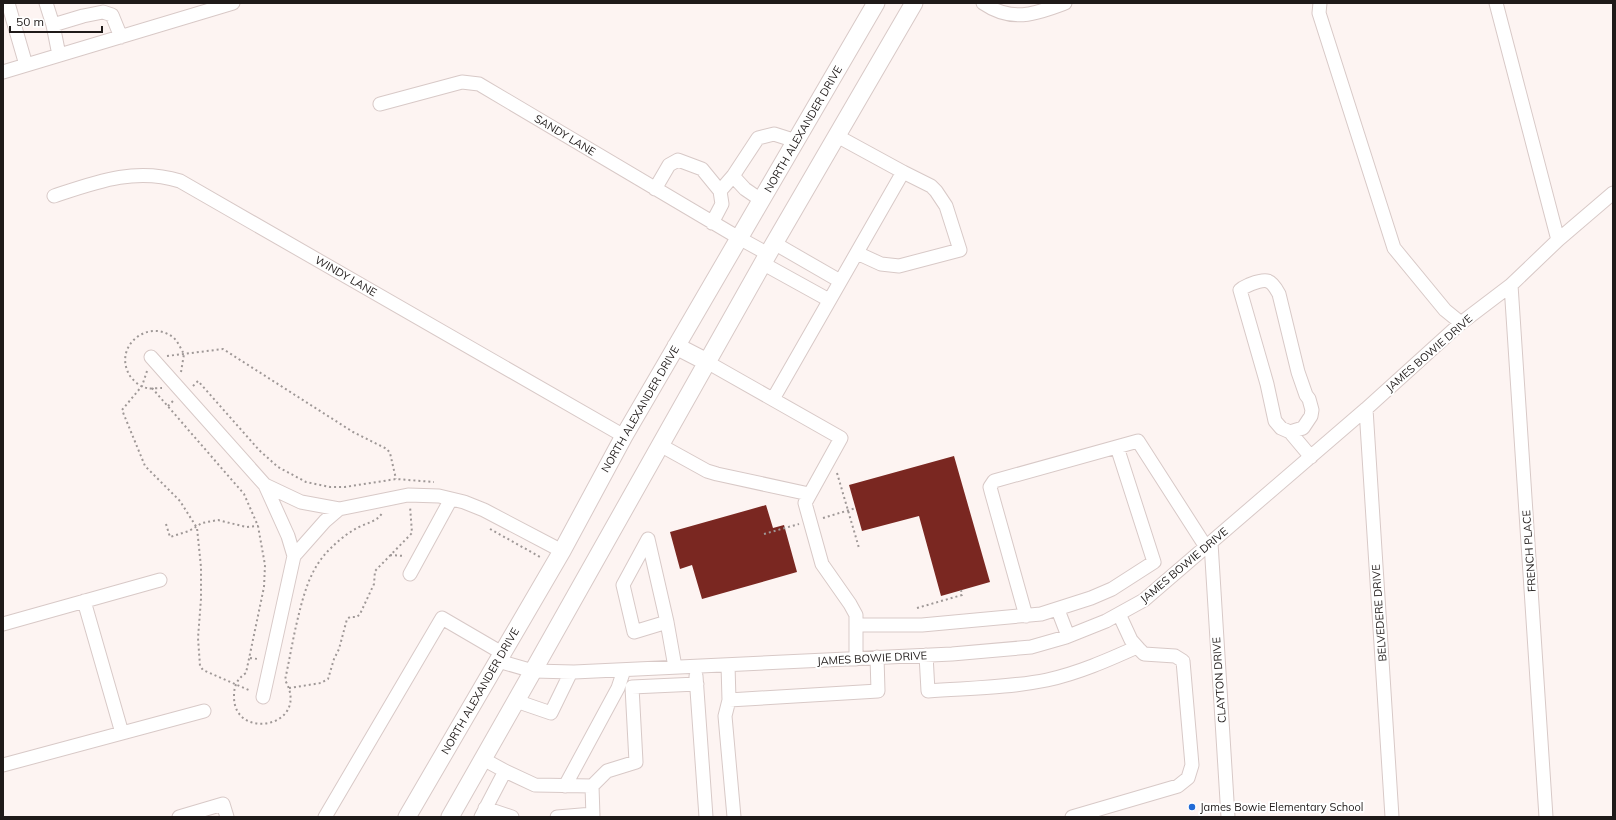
<svg xmlns="http://www.w3.org/2000/svg" width="1616" height="820" font-family="Mulish,sans-serif">
<rect width="100%" height="100%" fill="#fdf4f2"/>
<path fill="#7a2721" d="M 954,456 L 990,582 L 941,596 L 919,516 L 862,531 L 849,485 Z
M 766,505 L 773,528 L 784,525 L 797,572 L 702,599 L 692,565 L 680,569 L 670,532 Z"/>
<g fill="none" stroke-linecap="round" stroke-linejoin="round">
<g stroke="#d8c9c7" stroke-width="15">
<path id="minor" d="M 8,3 L 26,65
M 46,3 L 53,25
M 983,3 C 1012,23 1035,14 1065,3
M 1320,3 L 1319,13 L 1394,248 L 1445,310 L 1461,323
M 1496,3 L 1558,240
M 59,55 L 53,25 L 83,16 L 103,12 L 112,15 L 121,37
M 3,72 L 233,3
M 380,104 L 462,82 L 479,84 L 739,238 L 768,254
M 837,136 L 903,172 L 931,186 L 936,191 L 946,206 L 960,250 L 899,266 L 881,264 L 857,253
M 733,176 L 745,189 L 761,200
M 655,189 L 669,165 L 678,160 L 702,169 L 720,191 L 722,204 L 712,223
M 720,191 L 733,176 L 758,138 L 774,134 L 796,141
M 54,196 C 96,182 135,167 180,181 L 624,436
M 774,243 L 840,281
M 762,263 L 829,300
M 1511,285 L 1546,817
M 151,357 L 265,485 L 301,502 L 339,509 L 408,495 L 439,496 L 464,502 L 484,510 L 562,551
M 707,362 L 841,438 L 805,503 L 822,564 L 850,604 L 856,615 L 856,659
M 773,399 L 903,172
M 1366,409 L 1392,817
M 1290,432 L 1303,428 L 1311,416 L 1312,410 L 1309,399 L 1306,395 L 1298,372 L 1279,294 C 1271,279 1267,278 1251,284 C 1247,286 1243,287 1240,290 L 1267,384 L 1275,421 L 1281,428 L 1290,432 L 1311,457
M 660,445 L 707,471 L 717,474 L 809,494
M 265,485 L 288,536 L 294,556
M 1211,543 L 1228,817
M 410,574 L 451,499
M 84,601 L 122,733
M 1058,610 L 1068,636
M 1026,616 L 991,491 L 990,487 L 994,481 L 1138,441 L 1206,547
M 667,622 L 634,632 L 623,585 L 648,539 L 667,622 L 675,667
M 3,624 L 160,580
M 857,625 L 922,625 L 1041,614 L 1091,598 L 1112,589 L 1154,562 L 1117,447
M 926,655 L 928,691 C 967,688 1008,688 1047,680 C 1079,673 1108,660 1137,647
M 498,661 L 533,671 L 574,672 L 952,654 L 1031,647 L 1066,637 L 1106,621 L 1144,600 L 1366,409 L 1461,323 L 1511,285 L 1558,240 L 1613,193
M 728,665 L 729,700 L 878,691 L 877,657
M 696,676 L 706,817
M 263,697 L 294,556 L 325,521 L 339,509
M 729,700 L 725,716 L 734,817
M 516,701 L 551,713 L 571,672
M 483,759 L 505,771
M 3,765 L 204,711
M 565,786 L 618,688 L 624,670
M 592,786 L 593,817
M 485,808 L 512,817
M 179,817 L 223,804 L 227,817
M 325,817 L 442,618 L 502,653
M 481,817 L 505,771 L 535,785 L 592,786 L 607,771 L 636,762 L 632,687 L 697,684
M 557,817 L 593,814
M 1072,817 L 1178,786 L 1188,778 L 1192,765 L 1183,661 L 1175,656 L 1144,654 L 1139,649 L 1131,640 L 1119,614"/>
</g>
<g stroke="#d8c9c7" stroke-width="19">
<path id="major" d="M 676,346 L 707,362
M 407,817 L 562,551 L 624,436 L 876,3
M 450,817 L 533,671 L 768,254 L 914,3"/>
</g>
<path stroke="#9f9897" stroke-width="2" stroke-dasharray="2 3" stroke-linecap="butt" d="M 167,356 L 223,349 L 353,432 L 387,449 L 390,453 L 396,479
M 147,371 L 142,386 L 122,410 L 145,466 L 180,501 L 197,528 L 201,567 L 201,599 L 198,638 L 200,666 L 203,670 L 251,691
M 193,386 L 198,381 L 259,450 L 278,467 L 306,482 L 330,487 L 345,487 L 396,479 L 434,482
M 152,388 L 244,494 L 258,526 L 265,565 L 264,587 L 246,673 C 237,679 234,686 234,696 C 233,742 312,727 285,680 C 289,662 292,644 296,626 C 303,597 309,568 332,547 C 339,540 348,533 357,528 C 366,523 377,522 382,513
M 162,388 C 158,388 151,389 147,388 C 140,387 134,381 130,376 C 112,347 148,317 174,338 C 178,342 181,349 184,354 L 181,372
M 168,406 L 174,400
M 837,473 L 859,548
M 823,518 L 856,508
M 166,524 L 170,537 L 189,531 L 202,523 L 218,520 L 246,527 L 258,526
M 490,529 L 542,558
M 764,534 L 799,524
M 390,555 L 405,556
M 917,608 L 962,595 L 961,590
M 250,658 L 258,659
M 289,688 L 321,683 L 328,679 L 334,659 L 339,649 L 347,619 L 350,617 L 357,617 L 360,614 L 374,584 L 375,571 L 412,533 L 410,506"/>
<use href="#minor" stroke="#fff" stroke-width="13"/>
<use href="#major" stroke="#fff" stroke-width="17"/>
</g>
<circle fill="#226ad6" stroke="#fff" stroke-width="1.5" cx="1192" cy="807" r="4"/>
<g text-anchor="middle" stroke-width="4" stroke-linejoin="round" paint-order="stroke">
<g font-size="11" fill="#1f1a19" stroke="#fff">
<text transform="translate(803 129) rotate(-60)" y="4">NORTH ALEXANDER DRIVE</text>
<text transform="translate(565 135) rotate(31)" y="4">SANDY LANE</text>
<text transform="translate(346 276) rotate(30)" y="4">WINDY LANE</text>
<text transform="translate(1429 353) rotate(-41)" y="4">JAMES BOWIE DRIVE</text>
<text transform="translate(640 409) rotate(-60)" y="4">NORTH ALEXANDER DRIVE</text>
<text transform="translate(1529 551) rotate(-94)" y="4">FRENCH PLACE</text>
<text transform="translate(1184 565) rotate(-40)" y="4">JAMES BOWIE DRIVE</text>
<text transform="translate(1379 613) rotate(-94)" y="4">BELVEDERE DRIVE</text>
<text transform="translate(872 658) rotate(-3)" y="4">JAMES BOWIE DRIVE</text>
<text transform="translate(1219 680) rotate(-94)" y="4">CLAYTON DRIVE</text>
<text transform="translate(480 691) rotate(-60)" y="4">NORTH ALEXANDER DRIVE</text>
</g>
<g font-size="11" fill="#1f1a19" stroke="#fff" text-anchor="start">
<text x="1200" y="811">James Bowie Elementary School</text>
</g>
</g>
<rect width="1616" height="820" fill="none" stroke="#1f1a19" stroke-width="8"/>
<path d="M10 26v6h92v-6" fill="none" stroke="#1f1a19" stroke-width="2"/>
<text x="16" y="26" font-size="12" fill="#1f1a19" stroke="#ffffff" stroke-width="3" paint-order="stroke">50 m</text>
</svg>
